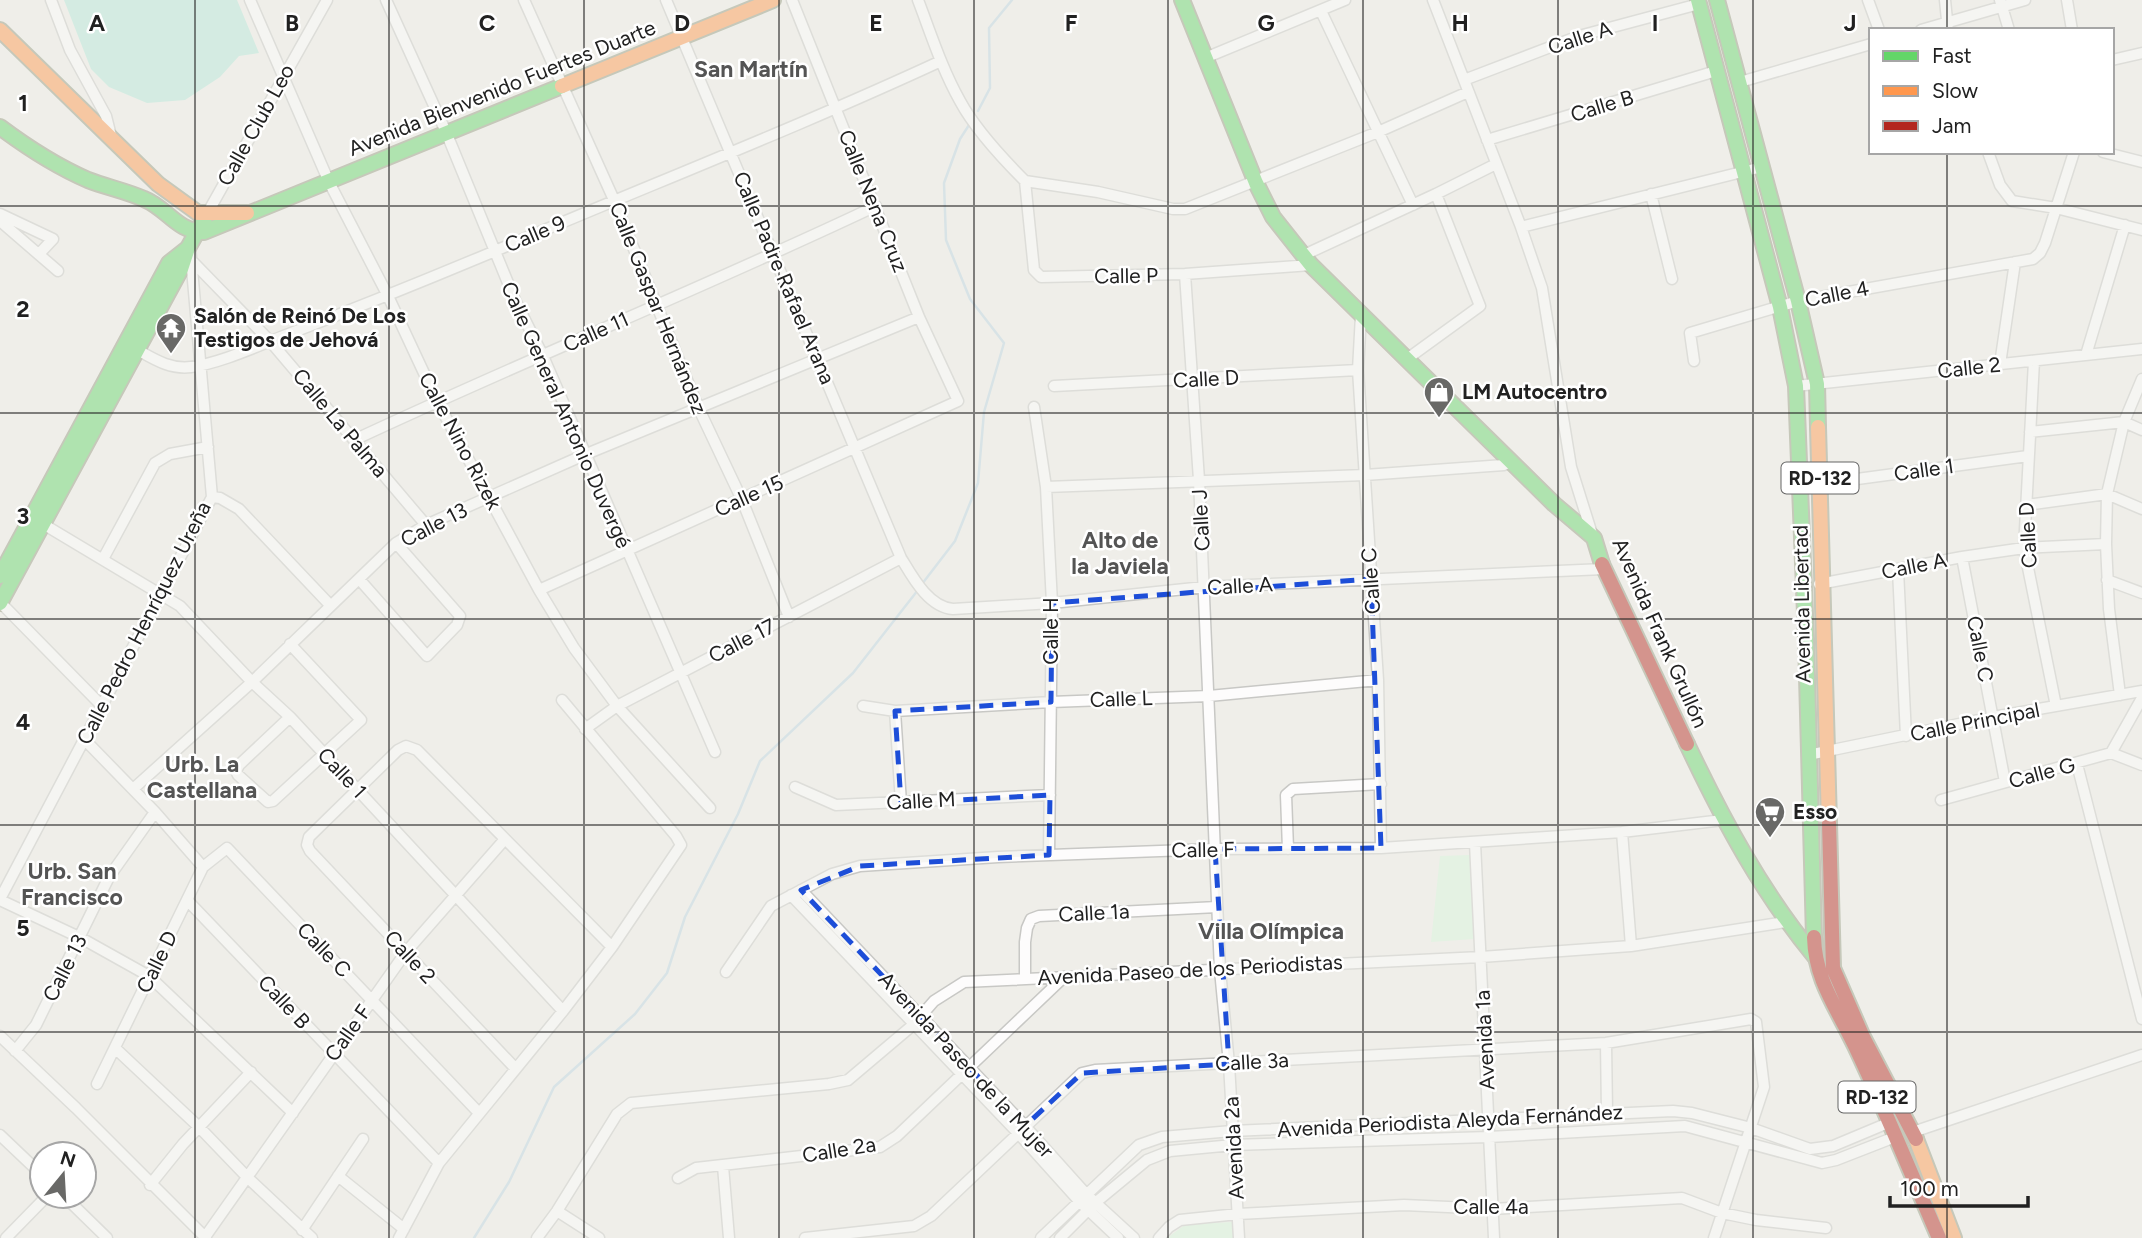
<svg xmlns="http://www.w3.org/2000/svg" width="2142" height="1238" font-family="Figtree,sans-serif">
<rect width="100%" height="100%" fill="#efeee9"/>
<path fill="#d7f5dc" d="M 1470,855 L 1474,939 L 1431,942 L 1440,856 Z
M 1233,1222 L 1233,1238 L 1167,1238 L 1186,1224 Z"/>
<path fill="#b4e7d9" d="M 64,0 L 237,0 L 259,53 L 239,56 L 220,77 L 185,100 L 147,103 L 109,87 L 91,69 Z"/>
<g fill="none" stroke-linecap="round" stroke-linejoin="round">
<path stroke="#bdd5e3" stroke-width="2.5" d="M 978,111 L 990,88 L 989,28 L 1012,0
M 922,584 L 955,541 L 978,483 L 984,412 L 1004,343 L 970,299 L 946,240 L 944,183 L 960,139 L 969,125
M 474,1238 L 509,1182 L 554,1087 L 635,1014 L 667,973 L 685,917 L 738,814 L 760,761 L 853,673 L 918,590"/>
<g stroke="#c8c8c5" stroke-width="13">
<path id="street" d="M 51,0 L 70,50 L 106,116 L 111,136
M 250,0 L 329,182 L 388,296 L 437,401 L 539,590 L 574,648 L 617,706 L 710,808
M 386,0 L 446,132 L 515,300 L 543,356 L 715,752
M 524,0 L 614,200 L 698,407 L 742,500 L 789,617
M 666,0 L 901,558 C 912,576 928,607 953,609 L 1052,603 L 1204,587 L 1604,569
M 918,0 C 931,34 942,69 960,101 C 975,129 1003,159 1025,181
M 1433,0 L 1521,227 L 1542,288 L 1571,467 L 1592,534
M 1868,0 L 1879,30
M 1945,0 L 1948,30
M 2000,0 L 2009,30
M 2067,0 L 2072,30
M 1321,11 L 1413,205
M 1921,30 L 2025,0
M 1205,58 L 1345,0
M 2112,60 L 2142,53
M 1464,80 L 1579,36 L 1699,4
M 1740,82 L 1871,44
M 1487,140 L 1716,71
M 1988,152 L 2000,185 L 2012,201 L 2056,208 L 2142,230
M 2103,152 L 2142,162
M 1025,181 L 1098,192 L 1173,209 L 1185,209 L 1378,132 L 1468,92
M 1025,181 L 1034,270 L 1041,277 L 1185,274 L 1311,265
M 1651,194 L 1672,279
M 0,214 L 53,239 L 39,254
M 207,214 L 327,0
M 0,221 L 58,271
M 1521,227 L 1762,167
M 1304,255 L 1436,194 L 1496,164
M 193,262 L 270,341 L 426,525
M 1185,274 L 1199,480 L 1220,970 L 1229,1064 L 1239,1238
M 1361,315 L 1358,370 L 1378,680 L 1381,848
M 132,347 C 151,357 168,370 191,367 C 221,363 257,346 286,335 C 354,309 421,282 488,254 C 639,189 792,130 941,61
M 2086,355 L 2125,225
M 1407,359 L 1480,306 L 1436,194
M 1694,361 L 1690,333 L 1798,301 L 2033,259 L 2040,253 L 2045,243 L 2074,152
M 2034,361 L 2024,548 L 2056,706
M 2000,364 L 2015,262
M 1054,386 L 1358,370
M 1796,386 L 2142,349
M 1034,407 L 1046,487 L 1052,603 L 1049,855
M 2030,432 L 2124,422 L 2142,430
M 354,440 C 527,359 703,288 876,206
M 1820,484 L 2028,456
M 1046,487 L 1365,475 L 1504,465 L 1512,461
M 212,497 L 220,498 L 239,509 L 330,605
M 2026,505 L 2107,494 L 2142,509
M 38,521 L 180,606 L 252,682 L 290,717 L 563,1011 L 612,947 L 681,845 L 676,836 L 562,700
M 1962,557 L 2005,782
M 103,559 L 155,463 L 170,454 L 208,447
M 1898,570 L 1906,736
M 359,579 L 427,656 L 457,625 L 460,616 L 396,543
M 2107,580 L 2142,593
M 1819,584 L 1962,557 L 2024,548 L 2106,544
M 539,590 L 958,401 L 919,317 L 792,0
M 0,602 L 101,705
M 290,644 L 361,720 L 273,801 L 268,802 L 238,775 L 236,771 L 239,765 L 290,717
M 2120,695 L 2109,609 L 2106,544 L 2107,494 L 2124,422 L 2142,379
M 863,706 L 895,711 L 1051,702 L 1209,696 L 1378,680
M 895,711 L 901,803
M 585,729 L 617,706 L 901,558
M 84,739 L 155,812 L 203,867
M 2111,753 L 2142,698
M 1808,755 L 1993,717 L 2142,691
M 2077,764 L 2142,1019
M 795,787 L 836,805 L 1050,795
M 133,789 L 252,682 L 396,543 L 426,525 L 584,455 L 919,317
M 1941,800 L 2111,753 L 2142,765
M 1622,832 L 1631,946
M 1475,843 L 1494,1238
M 1288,849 L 1286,795 L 1293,789 L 1381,784
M 801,890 L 1025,1126 L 1087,1195 L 1134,1238
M 791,895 L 1019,1134 L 1080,1202 L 1118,1238
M 0,899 L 212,497 L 190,246
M 0,900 L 81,938 L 149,976 L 293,1113
M 187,900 L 439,1163
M 726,972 L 771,906 L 832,874 L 860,866 L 998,857 L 1215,849 L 1381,848 L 1622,832 L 1723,820
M 1025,978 L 1025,942 L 1027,928 L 1031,919 L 1039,916 L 1217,907
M 0,1036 L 76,1108 L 206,1238
M 1606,1043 L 1607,1112
M 116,1049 L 199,1127 L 248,1178 L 312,1238
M 15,1051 L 36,1025 L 109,877 L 155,812
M 515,1068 L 310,851 L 307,845 L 309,837 L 398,750 L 406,746 L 417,750 L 612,947
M 97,1084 L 203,867 L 227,848 L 479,1113
M 1913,1132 L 2142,1055
M 0,1135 L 42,1175
M 723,1166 L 729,1238
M 338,1176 L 404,1229
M 678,1178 L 696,1168 L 880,1147 L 897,1136 L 1064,977
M 150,1185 L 183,1144 L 251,1072
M 64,1196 L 107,1238
M 557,1211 L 599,1238
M 302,1230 L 363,1139
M 205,1237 L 406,952 L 505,839
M 6,1238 L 47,1196
M 399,1238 L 439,1163 L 563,1011
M 537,1238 L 557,1211 L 617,1114 L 631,1103 L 829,1084 L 848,1080 L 913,1025 L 934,1001 L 964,982 L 1481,957 L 1631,946 L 1786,922
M 805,1238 L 914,1226 L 931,1216 L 1082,1073 L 1095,1070 L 1606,1043 L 1751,1019 L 1756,1022 L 1764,1087 L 1714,1238
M 1041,1238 L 1139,1145 L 1162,1137 L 1232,1131 L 1673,1111 L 1692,1113 L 1751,1128 L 1810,1149 L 1833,1146 L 1888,1123
M 1060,1238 L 1095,1203 L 1147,1160 L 1170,1151 L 1233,1145 L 1489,1137 L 1685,1126 L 1822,1163 L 1836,1160 L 1895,1137
M 1159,1238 L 1169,1227 L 1180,1220 L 1238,1214 L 1404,1205 L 1492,1209 L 1682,1198 L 1722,1213 L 1756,1220 L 1826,1228"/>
</g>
<g stroke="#949a80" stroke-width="18">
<path id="fast" d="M 1182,0 L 1256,183 L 1273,217 L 1311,265 L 1554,504 L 1594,538 L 1602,564
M 1698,0 L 1780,307 L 1796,386 L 1806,639 L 1814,937
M 1717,0 L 1798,301 L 1817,384 L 1818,427
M 0,127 C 28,148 56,166 88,180 C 106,187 126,191 144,199 C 167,208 177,232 204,232 L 562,86
M 0,576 L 169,263 L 188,248
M 0,603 L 181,269 L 188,248 L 207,214
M 1687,744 C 1723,820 1762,893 1816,958"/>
</g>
<g stroke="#949a80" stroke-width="18">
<path id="slow" d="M 0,30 L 158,184 L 198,213 L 247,213
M 562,86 L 773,0
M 1818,427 L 1829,823
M 1916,1139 L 1954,1238"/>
</g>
<g stroke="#949a80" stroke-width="18">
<path id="jam" d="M 1602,564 L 1687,744
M 1829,823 L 1833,968 L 1863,1037 L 1916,1139
M 1814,937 C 1815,980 1837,1008 1855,1046 C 1885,1109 1911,1174 1939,1238"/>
</g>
<use href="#street" stroke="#fdfcfc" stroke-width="10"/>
<use href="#fast" stroke="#63d668" stroke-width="14"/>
<use href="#slow" stroke="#ff974d" stroke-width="14"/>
<use href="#jam" stroke="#b3261e" stroke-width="14"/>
</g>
<path d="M0 0H2142V1238H0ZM 1371,579 L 1381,848 L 1215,849 L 1229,1064 L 1082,1073 L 1025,1126 L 801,890 L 860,866 L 1049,855 L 1050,795 L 901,803 L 895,711 L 1051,702 L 1052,603 Z" fill="#efeee9" fill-opacity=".55" fill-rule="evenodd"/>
<path fill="none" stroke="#1d4ed8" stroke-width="5" stroke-dasharray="14 9" stroke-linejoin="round" d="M 1371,579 L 1381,848 L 1215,849 L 1229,1064 L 1082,1073 L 1025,1126 L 801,890 L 860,866 L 1049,855 L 1050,795 L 901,803 L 895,711 L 1051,702 L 1052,603 Z"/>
<path fill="none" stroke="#212121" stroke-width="2" stroke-opacity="0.55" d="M 195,0 L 195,1238M 389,0 L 389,1238M 584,0 L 584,1238M 779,0 L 779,1238M 974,0 L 974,1238M 1168,0 L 1168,1238M 1363,0 L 1363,1238M 1558,0 L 1558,1238M 1753,0 L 1753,1238M 1947,0 L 1947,30M 1947,152 L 1947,1238M 0,206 L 2142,206M 0,413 L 2142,413M 0,619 L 2142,619M 0,825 L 2142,825M 0,1032 L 2142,1032"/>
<defs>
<g id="temple-pin" transform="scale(1.575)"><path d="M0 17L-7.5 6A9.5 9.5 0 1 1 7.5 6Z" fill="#696967" stroke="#fff"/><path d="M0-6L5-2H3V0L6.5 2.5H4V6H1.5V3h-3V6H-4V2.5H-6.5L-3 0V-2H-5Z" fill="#fff"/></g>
<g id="shop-pin" transform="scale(1.575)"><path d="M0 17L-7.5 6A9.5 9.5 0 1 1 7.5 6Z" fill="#696967" stroke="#fff"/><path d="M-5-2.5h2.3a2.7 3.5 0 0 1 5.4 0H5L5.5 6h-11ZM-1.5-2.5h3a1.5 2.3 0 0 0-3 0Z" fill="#fff"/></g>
<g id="supermarket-pin" transform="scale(1.575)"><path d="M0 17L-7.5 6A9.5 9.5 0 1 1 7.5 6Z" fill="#696967" stroke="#fff"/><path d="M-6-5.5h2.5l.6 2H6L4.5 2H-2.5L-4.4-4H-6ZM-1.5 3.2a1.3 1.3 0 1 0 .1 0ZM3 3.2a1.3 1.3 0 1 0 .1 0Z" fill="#fff"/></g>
</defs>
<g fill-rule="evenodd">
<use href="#temple-pin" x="171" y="328"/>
<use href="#shop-pin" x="1439" y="392"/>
<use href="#supermarket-pin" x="1770" y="812"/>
</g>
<g text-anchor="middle" stroke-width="5" stroke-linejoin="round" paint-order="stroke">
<g fill="#fff" stroke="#646464" stroke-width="2">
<rect x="1781.5" y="462.5" width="77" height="31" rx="5"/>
<rect x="1838.5" y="1081.5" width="77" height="31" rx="5"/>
</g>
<g font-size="19" font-weight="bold" fill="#212121">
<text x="1820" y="485">RD-132</text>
<text x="1877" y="1104">RD-132</text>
</g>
<g font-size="21" fill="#212121" stroke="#fff">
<text transform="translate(1580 38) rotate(-18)" y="7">Calle A</text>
<text transform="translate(502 88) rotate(-22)" y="7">Avenida Bienvenido Fuertes Duarte</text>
<text transform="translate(1602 106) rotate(-17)" y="7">Calle B</text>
<text transform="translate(256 125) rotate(-61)" y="7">Calle Club Leo</text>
<text transform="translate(873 201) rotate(68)" y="7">Calle Nena Cruz</text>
<text transform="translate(535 234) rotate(-23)" y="7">Calle 9</text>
<text transform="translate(1126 276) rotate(-1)" y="7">Calle P</text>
<text transform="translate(784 278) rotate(67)" y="7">Calle Padre Rafael Arana</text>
<text transform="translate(1837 294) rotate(-11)" y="7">Calle 4</text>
<text transform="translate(658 308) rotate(68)" y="7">Calle Gaspar Hernández</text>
<text transform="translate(596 332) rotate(-24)" y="7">Calle 11</text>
<text transform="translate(1969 368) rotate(-6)" y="7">Calle 2</text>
<text transform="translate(1206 379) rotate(-3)" y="7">Calle D</text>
<text transform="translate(566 415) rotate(66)" y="7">Calle General Antonio Duvergé</text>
<text transform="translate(340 423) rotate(50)" y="7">Calle La Palma</text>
<text transform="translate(460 441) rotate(62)" y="7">Calle Nino Rizek</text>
<text transform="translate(1924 470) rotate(-8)" y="7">Calle 1</text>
<text transform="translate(749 496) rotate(-24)" y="7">Calle 15</text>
<text transform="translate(1201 520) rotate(-93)" y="7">Calle J</text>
<text transform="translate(434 525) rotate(-27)" y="7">Calle 13</text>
<text transform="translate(2028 535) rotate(-93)" y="7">Calle D</text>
<text transform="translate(1914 566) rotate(-11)" y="7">Calle A</text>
<text transform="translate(1371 581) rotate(-94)" y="7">Calle C</text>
<text transform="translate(1240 586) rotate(-3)" y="7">Calle A</text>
<text transform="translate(1802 604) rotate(-91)" y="7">Avenida Libertad</text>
<text transform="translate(144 623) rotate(-63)" y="7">Calle Pedro Henríquez Ureña</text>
<text transform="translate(1051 631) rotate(-90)" y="7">Calle H</text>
<text transform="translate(1660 633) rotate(66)" y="7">Avenida Frank Grullón</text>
<text transform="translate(742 641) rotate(-27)" y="7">Calle 17</text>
<text transform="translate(1980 649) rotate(79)" y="7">Calle C</text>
<text transform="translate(1121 699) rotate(-2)" y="7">Calle L</text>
<text transform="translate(1975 722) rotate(-11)" y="7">Calle Principal</text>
<text transform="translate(342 773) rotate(47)" y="7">Calle 1</text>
<text transform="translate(2042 773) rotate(-15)" y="7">Calle G</text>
<text transform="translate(921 801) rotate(-3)" y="7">Calle M</text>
<text transform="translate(1203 850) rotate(-1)" y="7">Calle F</text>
<text transform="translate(1094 913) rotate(-3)" y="7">Calle 1a</text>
<text transform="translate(324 950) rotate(46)" y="7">Calle C</text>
<text transform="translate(410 957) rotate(47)" y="7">Calle 2</text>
<text transform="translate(157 962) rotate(-64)" y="7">Calle D</text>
<text transform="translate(65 968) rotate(-63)" y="7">Calle 13</text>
<text transform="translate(1190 970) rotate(-3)" y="7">Avenida Paseo de los Periodistas</text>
<text transform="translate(284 1002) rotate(47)" y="7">Calle B</text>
<text transform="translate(348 1033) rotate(-55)" y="7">Calle F</text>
<text transform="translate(1485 1040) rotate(-93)" y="7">Avenida 1a</text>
<text transform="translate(1252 1062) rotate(-3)" y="7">Calle 3a</text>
<text transform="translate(966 1065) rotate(47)" y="7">Avenida Paseo de la Mujer</text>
<text transform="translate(1450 1121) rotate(-3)" y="7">Avenida Periodista Aleyda Fernández</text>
<text transform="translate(1234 1148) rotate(-93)" y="7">Avenida 2a</text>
<text transform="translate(839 1150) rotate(-9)" y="7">Calle 2a</text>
<text x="1491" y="1214">Calle 4a</text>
</g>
<g font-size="21" font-weight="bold" fill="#212121" stroke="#fff" text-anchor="start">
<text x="194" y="323">Salón de Reinó De Los<tspan x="194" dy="24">Testigos de Jehová</tspan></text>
<text x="1462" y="399">LM Autocentro</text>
<text x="1793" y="819">Esso</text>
</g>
<g font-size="23" font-weight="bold" fill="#545454" stroke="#fff">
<text x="751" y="77">San Martín</text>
<text x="1120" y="548">Alto de<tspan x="1120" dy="26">la Javiela</tspan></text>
<text x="202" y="772">Urb. La<tspan x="202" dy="26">Castellana</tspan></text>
<text x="72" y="879">Urb. San<tspan x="72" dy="26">Francisco</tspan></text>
<text x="1271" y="939">Villa Olímpica</text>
</g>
</g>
<g font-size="23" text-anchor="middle" font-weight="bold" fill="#212121" stroke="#fff" stroke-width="5" stroke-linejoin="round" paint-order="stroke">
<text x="97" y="31">A</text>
<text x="292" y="31">B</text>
<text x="487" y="31">C</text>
<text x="682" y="31">D</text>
<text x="876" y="31">E</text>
<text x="1071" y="31">F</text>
<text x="1266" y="31">G</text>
<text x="1460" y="31">H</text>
<text x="1655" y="31">I</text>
<text x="1850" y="31">J</text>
<text x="23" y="111">1</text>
<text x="23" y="317">2</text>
<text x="23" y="524">3</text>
<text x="23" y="730">4</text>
<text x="23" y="936">5</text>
</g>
<rect x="1869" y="28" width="245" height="126" fill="#ffffff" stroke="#a6a6a6" stroke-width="2"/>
<rect x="1883" y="51" width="35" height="10" fill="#63d668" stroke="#a6a6a6" stroke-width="2"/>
<text x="1932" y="63" font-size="21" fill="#212121">Fast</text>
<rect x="1883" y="86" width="35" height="10" fill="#ff974d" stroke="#a6a6a6" stroke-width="2"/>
<text x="1932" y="98" font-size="21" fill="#212121">Slow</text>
<rect x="1883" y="121" width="35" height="10" fill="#b3261e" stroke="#a6a6a6" stroke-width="2"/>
<text x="1932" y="133" font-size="21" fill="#212121">Jam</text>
<g transform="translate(63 1175) rotate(18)"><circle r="33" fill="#ffffff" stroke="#a6a6a6" stroke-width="2"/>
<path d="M0-5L12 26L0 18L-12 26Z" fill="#696967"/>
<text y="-10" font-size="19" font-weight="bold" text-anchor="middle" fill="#212121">N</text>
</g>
<path d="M1890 1196v10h138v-10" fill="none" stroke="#212121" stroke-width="3.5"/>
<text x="1900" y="1196" font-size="21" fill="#212121" stroke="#ffffff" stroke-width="5" paint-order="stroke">100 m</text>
</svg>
